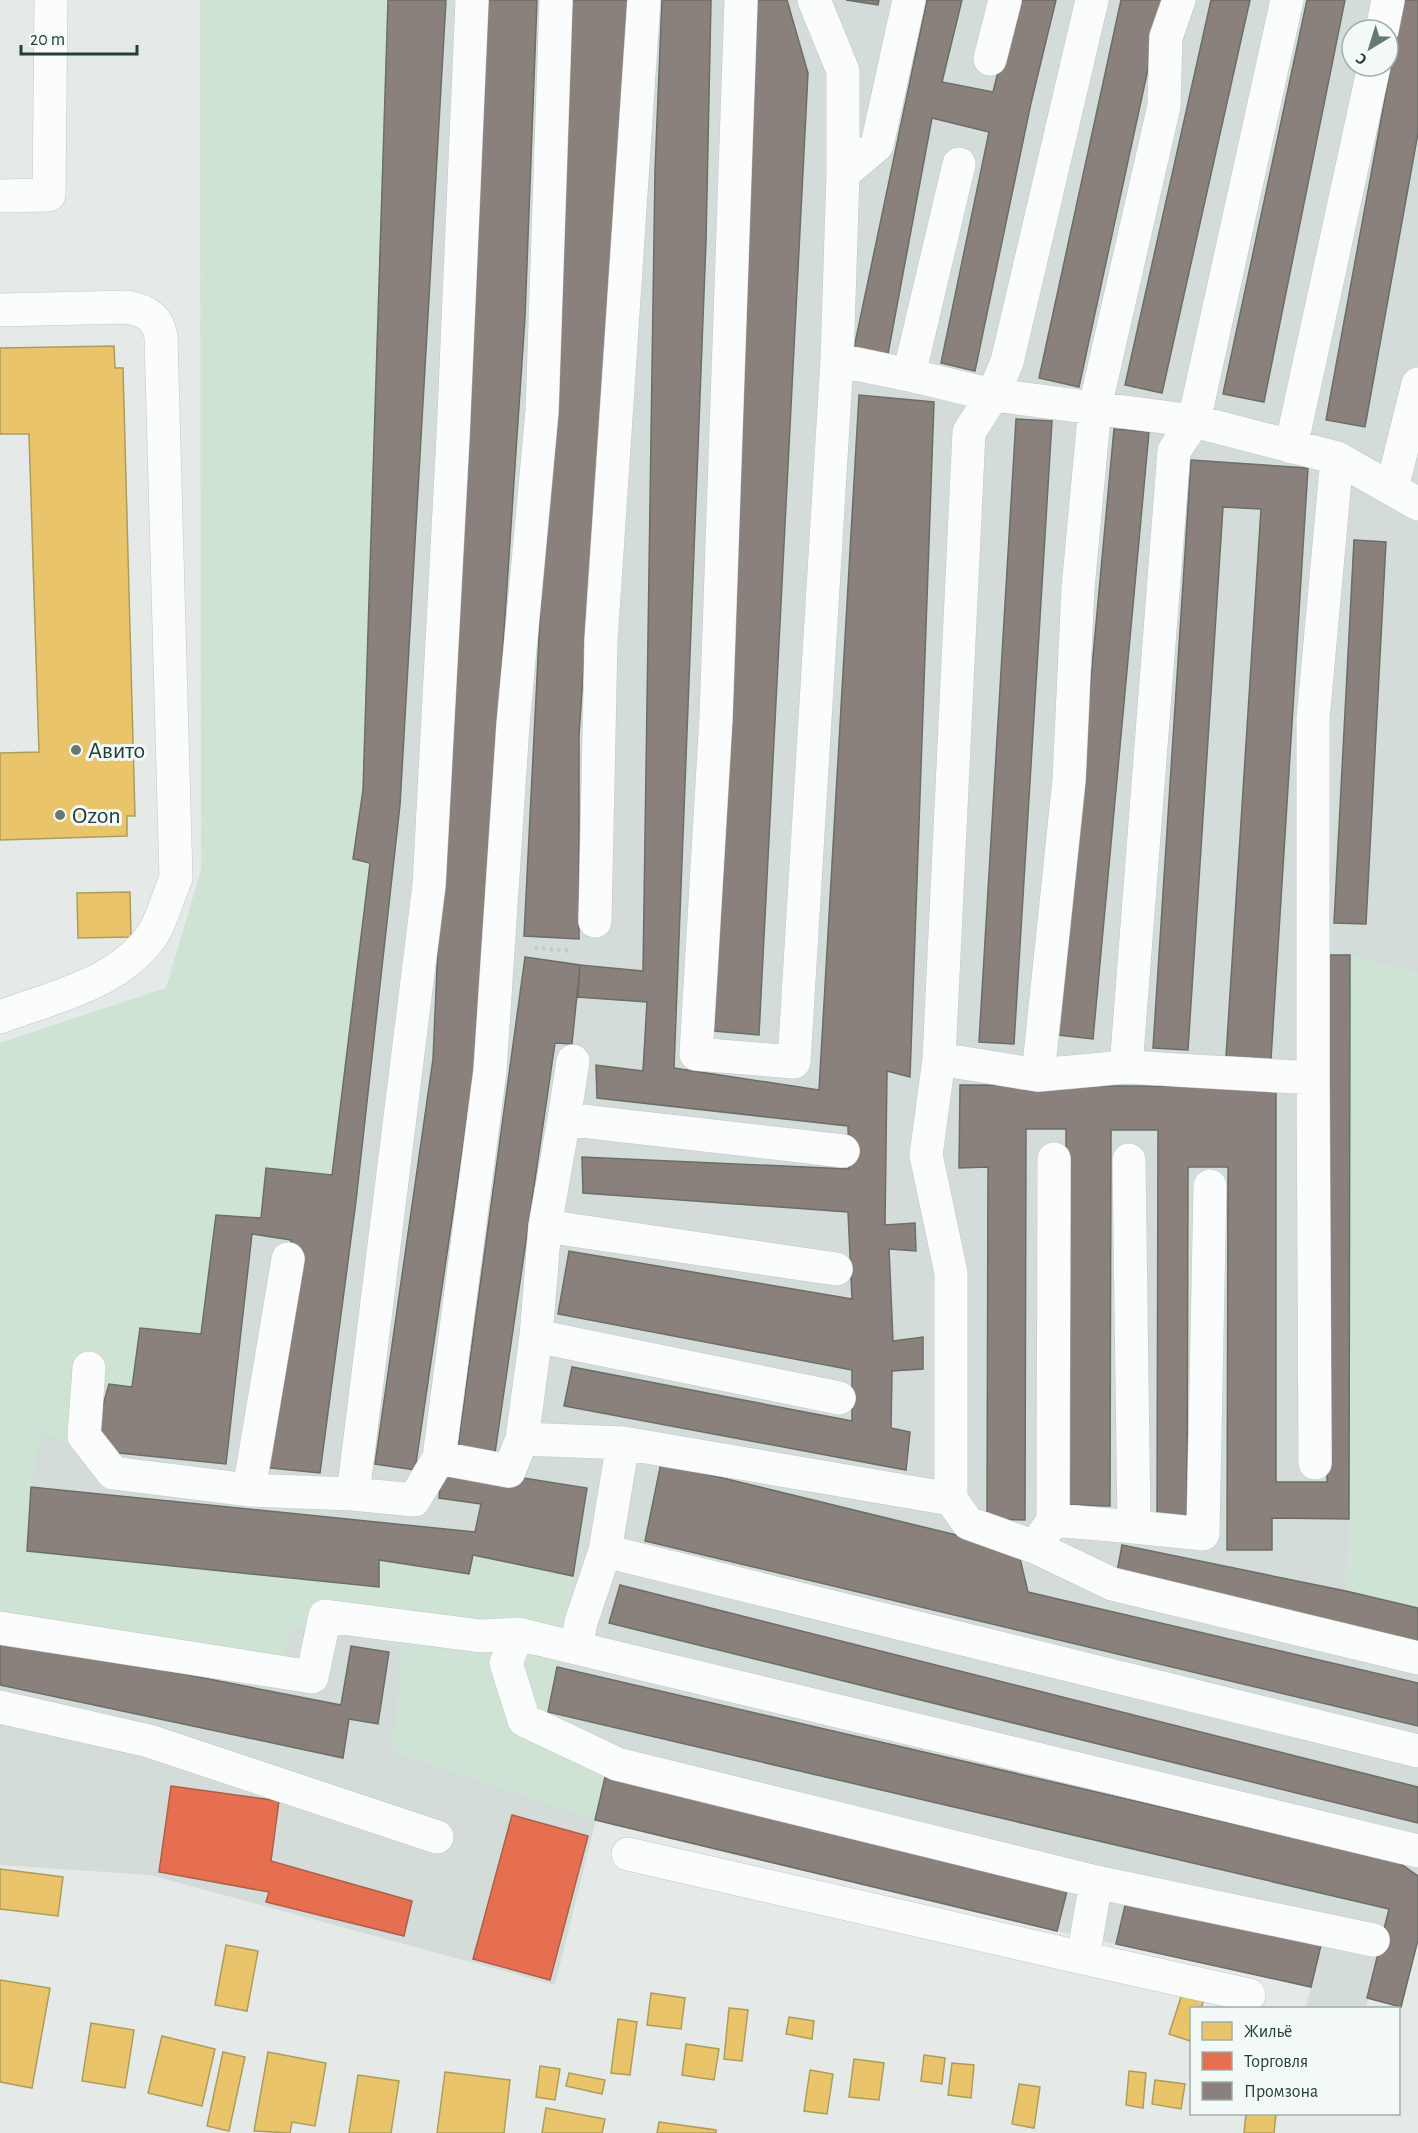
<svg xmlns="http://www.w3.org/2000/svg" width="1418" height="2133" font-family="'Alegreya Sans',sans-serif">
<rect width="100%" height="100%" fill="#e5eae8"/>
<path fill="#d3dcd8" fill-rule="evenodd" d="M 388,0 L 1418,0 L 1418,973 L 1350,956 L 1349,1519 L 1346,1591 L 1418,1608 L 1418,1940 L 1401,2007 L 1368,1998 L 1366,2008 L 1306,2008 L 1311,1987 L 1057,1931 L 596,1820 L 555,1985 L 150,1875 L 0,1865 L 0,1622 L 282,1663 L 291,1626 L 403,1645 L 595,1819 L 605,1777 L 548,1712 L 573,1576 L 469,1574 L 379,1561 L 379,1587 L 27,1551 L 31,1487 L 39,1431 L 109,1384 L 132,1387 L 200,1334 L 216,1215 L 266,1168 L 332,1175 L 370,864 L 353,859 L 363,790 ZM 1352,30 L 1388,30 L 1388,66 L 1352,66 Z"/>
<path fill="#cee3d4" d="M 200,0 L 388,0 L 363,790 L 353,859 L 370,863 L 332,1175 L 266,1168 L 261,1218 L 216,1215 L 201,1334 L 132,1387 L 109,1385 L 90,1450 L 39,1432 L 31,1487 L 27,1551 L 379,1586 L 379,1560 L 469,1574 L 473,1555 L 573,1576 L 548,1712 L 605,1777 L 595,1820 L 392,1751 L 403,1645 L 291,1626 L 282,1664 L 0,1622 L 0,1043 L 166,988 L 201,870 Z
M 1350,955 L 1418,973 L 1418,1608 L 1346,1591 L 1349,1519 Z"/>
<path fill="#e9c46a" stroke="#ad9c5a" stroke-width="1.5" d="M 114,346 L 115,368 L 123,368 L 135,816 L 127,816 L 127,836 L 0,840 L 0,753 L 39,752 L 29,434 L 0,434 L 0,348 Z
M 130,892 L 131,937 L 78,938 L 77,893 Z
M 0,1869 L 63,1877 L 58,1916 L 0,1909 Z
M 226,1945 L 258,1951 L 247,2011 L 215,2005 Z
M 0,1980 L 50,1988 L 32,2088 L 0,2082 Z
M 1184,1988 L 1206,1995 L 1201,2008 L 1192,2008 L 1190,2041 L 1169,2034 Z
M 651,1993 L 685,1998 L 681,2029 L 647,2025 Z
M 729,2008 L 748,2010 L 742,2061 L 724,2059 Z
M 789,2017 L 814,2021 L 812,2039 L 786,2034 Z
M 618,2019 L 637,2022 L 630,2075 L 611,2073 Z
M 91,2023 L 134,2030 L 125,2088 L 82,2081 Z
M 162,2036 L 215,2049 L 202,2106 L 148,2093 Z
M 686,2044 L 719,2049 L 714,2080 L 682,2075 Z
M 223,2052 L 245,2057 L 229,2131 L 207,2126 Z
M 268,2052 L 326,2063 L 315,2126 L 292,2122 L 290,2133 L 254,2131 Z
M 924,2055 L 945,2058 L 942,2084 L 921,2081 Z
M 854,2059 L 884,2063 L 879,2100 L 849,2097 Z
M 952,2063 L 974,2065 L 971,2098 L 948,2095 Z
M 540,2066 L 560,2069 L 555,2100 L 536,2097 Z
M 810,2070 L 833,2074 L 827,2114 L 804,2111 Z
M 1129,2071 L 1146,2073 L 1143,2108 L 1126,2105 Z
M 445,2072 L 510,2080 L 504,2133 L 437,2133 Z
M 569,2073 L 605,2080 L 602,2094 L 566,2086 Z
M 358,2075 L 399,2081 L 391,2133 L 349,2133 Z
M 1155,2080 L 1185,2084 L 1181,2109 L 1152,2104 Z
M 1019,2084 L 1040,2087 L 1034,2128 L 1012,2124 Z
M 546,2108 L 605,2119 L 602,2133 L 542,2133 Z
M 1246,2114 L 1276,2114 L 1274,2133 L 1244,2133 Z
M 659,2122 L 716,2130 L 716,2133 L 657,2133 Z"/>
<path fill="#e76f51" stroke="#ac6049" stroke-width="1.5" d="M 171,1786 L 279,1801 L 271,1861 L 412,1901 L 404,1936 L 266,1902 L 269,1892 L 159,1872 Z
M 512,1815 L 588,1836 L 550,1980 L 473,1959 Z"/>
<path fill="#8a817c" stroke="#6b6d67" stroke-width="1.5" d="M 388,0 L 446,0 L 400,805 L 356,1201 L 320,1473 L 261,1467 L 291,1240 L 252,1234 L 226,1464 L 90,1450 L 109,1384 L 132,1387 L 140,1328 L 201,1334 L 216,1215 L 261,1218 L 266,1168 L 332,1175 L 370,863 L 353,859 L 363,790 Z
M 480,0 L 537,0 L 525,317 L 475,1064 L 415,1470 L 375,1464 L 433,1059 Z
M 571,0 L 630,0 L 579,735 L 579,939 L 524,936 Z
M 662,0 L 711,0 L 706,241 L 674,1068 L 819,1090 L 859,395 L 934,402 L 910,1077 L 887,1071 L 885,1225 L 915,1223 L 916,1251 L 889,1249 L 893,1341 L 923,1337 L 923,1369 L 892,1371 L 891,1428 L 910,1432 L 906,1470 L 564,1406 L 572,1367 L 852,1421 L 852,1370 L 558,1314 L 569,1251 L 852,1299 L 848,1212 L 583,1193 L 582,1157 L 849,1169 L 848,1126 L 597,1098 L 596,1065 L 643,1071 L 647,1002 L 578,997 L 580,965 L 643,971 L 655,170 Z
M 755,0 L 787,0 L 808,73 L 759,1035 L 714,1031 Z
M 846,0 L 879,0 L 878,5 Z
M 927,0 L 962,0 L 942,82 L 993,92 L 1016,0 L 1056,0 L 1031,103 L 975,371 L 941,363 L 989,132 L 932,118 L 888,354 L 854,348 Z
M 1121,0 L 1163,0 L 1079,387 L 1039,378 Z
M 1211,0 L 1250,0 L 1162,393 L 1125,385 Z
M 1307,0 L 1345,0 L 1264,402 L 1223,394 Z
M 1403,0 L 1418,0 L 1418,133 L 1365,427 L 1326,420 Z
M 1016,419 L 1052,421 L 1014,1044 L 979,1042 Z
M 1114,429 L 1149,432 L 1093,1039 L 1058,1035 Z
M 1191,460 L 1308,468 L 1271,1059 L 1226,1057 L 1261,509 L 1223,507 L 1188,1050 L 1153,1048 Z
M 1354,540 L 1386,542 L 1366,924 L 1334,923 Z
M 1328,955 L 1350,955 L 1349,1519 L 1272,1518 L 1272,1550 L 1227,1550 L 1228,1167 L 1188,1167 L 1187,1518 L 1157,1518 L 1158,1130 L 1111,1130 L 1110,1506 L 1066,1505 L 1066,1129 L 1026,1129 L 1025,1520 L 987,1519 L 988,1167 L 959,1168 L 960,1085 L 1276,1087 L 1276,1482 L 1327,1482 Z
M 525,957 L 580,965 L 572,1044 L 555,1043 L 495,1453 L 458,1447 Z
M 661,1463 L 1018,1550 L 1028,1592 L 1418,1683 L 1418,1726 L 645,1541 Z
M 442,1465 L 587,1488 L 573,1576 L 473,1555 L 469,1574 L 379,1560 L 379,1587 L 27,1551 L 31,1487 L 475,1532 L 481,1504 L 439,1498 Z
M 1122,1545 L 1346,1591 L 1418,1608 L 1418,1641 L 1117,1572 Z
M 620,1585 L 1418,1787 L 1418,1823 L 609,1623 Z
M 0,1638 L 341,1705 L 351,1646 L 389,1652 L 378,1724 L 349,1719 L 343,1758 L 0,1685 Z
M 557,1667 L 1398,1862 L 1418,1876 L 1418,1940 L 1401,2007 L 1367,1998 L 1389,1909 L 548,1712 Z
M 605,1777 L 1068,1887 L 1057,1931 L 595,1820 Z
M 1127,1897 L 1322,1941 L 1311,1987 L 1116,1944 Z"/>
<g fill="none" stroke-linecap="round" stroke-linejoin="round">
<g stroke="#c2c7c5" stroke-width="34">
<path id="minor" d="M 741,0 L 716,717 L 696,1054 L 794,1062 L 837,360 L 843,174 L 843,71 L 814,0
M 1092,0 L 1007,362 L 993,395 L 1194,421 L 1337,458 L 1313,719 L 1313,1078
M 1382,30 L 1388,0
M 990,59 L 1005,0
M 843,174 L 877,145 L 909,0
M 0,196 L 49,195 L 51,0
M 0,310 L 127,307 C 146,311 158,317 161,337 L 176,878 C 168,896 163,918 153,934 C 119,984 53,997 0,1017
M 837,360 L 909,375 L 993,395 L 969,432 L 939,1059 L 926,1155 L 951,1273 L 951,1499 L 623,1443 L 522,1439 L 536,1336 L 545,1226 L 564,1119 L 843,1151
M 909,375 L 959,164
M 1291,447 L 1374,66
M 1337,458 L 1418,504
M 1392,488 L 1418,384
M 595,921 L 601,641 L 644,0
M 939,1059 L 1038,1075 L 1126,1067 L 1174,451 L 1194,421 L 1287,0
M 1126,1067 L 1313,1078 L 1315,1463
M 1038,1075 L 1069,780 L 1078,588 L 1095,407 L 1164,106 L 1166,37 L 1179,0
M 564,1119 L 573,1061
M 1054,1159 L 1053,1520 L 1134,1527
M 1129,1160 L 1134,1527 L 1203,1534 L 1210,1186
M 545,1226 L 836,1269
M 536,1336 L 839,1398
M 89,1368 L 84,1436 L 113,1473 L 249,1490 L 353,1494 L 429,885 L 453,436 L 472,0
M 439,1458 L 509,1471 L 522,1439
M 249,1490 L 288,1259
M 353,1494 L 414,1500 L 439,1458 L 490,1071 L 513,725 L 542,411 L 556,0
M 951,1499 L 968,1523 L 1035,1547 L 1047,1529
M 1035,1547 L 1112,1584 L 1418,1658
M 605,1551 L 1418,1751
M 0,1628 L 312,1677 L 325,1616 L 481,1636 L 518,1634 L 1418,1851
M 518,1634 L 506,1663 L 524,1720 L 617,1764 L 1096,1882 L 1373,1940
M 576,1648 L 581,1622 L 605,1551 L 623,1443
M 0,1707 L 149,1741 L 437,1837
M 628,1854 L 1083,1958
M 1096,1882 L 1083,1958 L 1249,1995"/>
</g>
<path stroke="#c1cac6" stroke-width="4" stroke-dasharray="3 4.5" stroke-linecap="butt" d="M 535,948 L 572,951"/>
<use href="#minor" stroke="#fbfcfc" stroke-width="33"/>
</g>
<g fill="#667a74" stroke="#f3f9f6" stroke-width="2">
<circle cx="76" cy="750" r="6"/>
<circle cx="60" cy="815" r="6"/>
</g>
<g text-anchor="middle" stroke-width="6" stroke-linejoin="round" paint-order="stroke">
<g font-size="24" fill="#223e36" stroke="#f3f9f6" text-anchor="start">
<text x="88" y="758">Авито</text>
<text x="72" y="823">Ozon</text>
</g>
</g>
<rect x="1190" y="2007" width="210" height="108" fill="#f3f9f6" stroke="#9faea9" stroke-width="1.5"/>
<rect x="1202" y="2022" width="30" height="18" fill="#e9c46a" stroke="#9faea9" stroke-width="1.5"/>
<text x="1244" y="2037" font-size="18" fill="#223e36">Жильё</text>
<rect x="1202" y="2052" width="30" height="18" fill="#e76f51" stroke="#9faea9" stroke-width="1.5"/>
<text x="1244" y="2067" font-size="18" fill="#223e36">Торговля</text>
<rect x="1202" y="2082" width="30" height="18" fill="#8a817c" stroke="#9faea9" stroke-width="1.5"/>
<text x="1244" y="2097" font-size="18" fill="#223e36">Промзона</text>
<g transform="translate(1370 48) rotate(218)"><circle r="28" fill="#f3f9f6" stroke="#9faea9" stroke-width="1.5"/>
<path d="M0-4.5L10 22L0 15L-10 22Z" fill="#667a74"/>
<text y="-9" font-size="16" font-weight="bold" text-anchor="middle" fill="#223e36">С</text>
</g>
<path d="M21 45v9h116v-9" fill="none" stroke="#223e36" stroke-width="3"/>
<text x="30" y="45" font-size="18" fill="#223e36" stroke="#f3f9f6" stroke-width="4.5" paint-order="stroke">20 m</text>
</svg>
